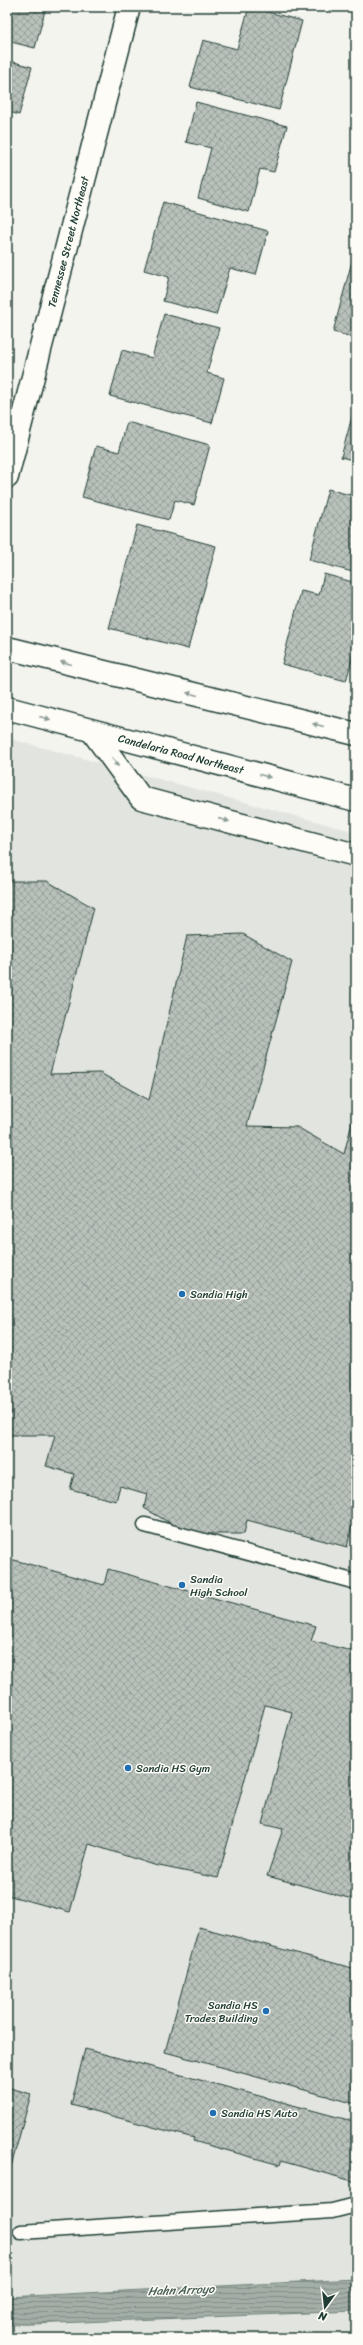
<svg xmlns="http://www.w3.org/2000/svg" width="363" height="2345" font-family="Sriracha,sans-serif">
<defs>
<pattern id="water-rules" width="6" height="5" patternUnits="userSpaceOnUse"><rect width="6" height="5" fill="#a3aea7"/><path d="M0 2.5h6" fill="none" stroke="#848f89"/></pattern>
<pattern id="building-cross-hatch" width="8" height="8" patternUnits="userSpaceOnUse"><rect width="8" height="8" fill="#b9c1bb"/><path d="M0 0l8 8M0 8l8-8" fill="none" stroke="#969e99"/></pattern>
</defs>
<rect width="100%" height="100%" fill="#f4f4ef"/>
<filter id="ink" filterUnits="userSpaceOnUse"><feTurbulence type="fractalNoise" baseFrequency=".025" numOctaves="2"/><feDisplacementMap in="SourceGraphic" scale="8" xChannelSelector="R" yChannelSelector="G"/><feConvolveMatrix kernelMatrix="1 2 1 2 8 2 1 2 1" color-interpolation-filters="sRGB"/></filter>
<g filter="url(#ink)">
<path fill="#e2e5df" d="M 7,738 L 356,832 L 356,2338 L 7,2338 Z"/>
<path fill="url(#water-rules)" stroke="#6e8179" d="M 356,2279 L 356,2311 L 7,2325 L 7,2297 Z"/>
<path fill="url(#building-cross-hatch)" stroke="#1f3d34" d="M 7,7 L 46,7 L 35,48 L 7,41 Z
M 249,7 L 302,21 L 279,110 L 190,87 L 203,40 L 237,49 Z
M 7,60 L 32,67 L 19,115 L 7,111 Z
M 196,102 L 287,126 L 274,172 L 260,169 L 249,212 L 198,198 L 211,148 L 186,142 Z
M 163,202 L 268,231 L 256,275 L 230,268 L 216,315 L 163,301 L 169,277 L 144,270 Z
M 355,250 L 356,251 L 356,338 L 333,332 Z
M 164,314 L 219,328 L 207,373 L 224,378 L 212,423 L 110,396 L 122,350 L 152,358 Z
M 356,402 L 356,461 L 341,457 Z
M 127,422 L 210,445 L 194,505 L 175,500 L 169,520 L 82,497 L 96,446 L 119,452 Z
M 356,475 L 356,573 L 309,560 L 328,489 L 350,495 Z
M 137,525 L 216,546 L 188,649 L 109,628 Z
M 324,574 L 356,583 L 356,645 L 346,681 L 282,664 L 301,591 L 319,595 Z
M 7,881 L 47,881 L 94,908 L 50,1074 L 100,1073 L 149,1100 L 187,936 L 243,934 L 292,962 L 247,1126 L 297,1127 L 344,1154 L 356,1107 L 356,1523 L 353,1522 L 347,1547 L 247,1520 L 244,1534 L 189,1534 L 144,1508 L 147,1494 L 120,1486 L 116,1501 L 70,1489 L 74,1474 L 46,1466 L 55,1435 L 7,1435 Z
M 7,1558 L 104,1585 L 108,1569 L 316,1626 L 311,1641 L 356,1652 L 356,1900 L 267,1876 L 283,1829 L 262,1824 L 292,1712 L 265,1705 L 218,1878 L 154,1865 L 89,1844 L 70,1912 L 7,1895 Z
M 199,1927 L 356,1969 L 356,2104 L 165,2052 Z
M 85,2049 L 356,2122 L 356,2182 L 281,2161 L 280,2165 L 193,2141 L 194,2138 L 71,2105 Z
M 7,2087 L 31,2094 L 7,2181 Z"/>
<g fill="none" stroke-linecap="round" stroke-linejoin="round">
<g stroke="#1f3d34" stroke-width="17">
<path id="service" d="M 145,1525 L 356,1582
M 21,2232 L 332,2211 L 356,2205"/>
</g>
<g stroke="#1f3d34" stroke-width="25">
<g id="minor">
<path id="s1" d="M 7,477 L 129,7"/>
<path d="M 92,731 L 141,798 L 356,855"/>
</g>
</g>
<g stroke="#1f3d34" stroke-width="25">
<g id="secondary">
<path d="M 7,648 L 356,734"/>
<path id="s2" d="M 7,708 L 356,800"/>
</g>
</g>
<use href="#service" stroke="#fdfcf7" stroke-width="14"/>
<use href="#minor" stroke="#fdfcf7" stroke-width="22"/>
<use href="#secondary" stroke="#fdfcf7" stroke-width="22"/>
</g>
<defs><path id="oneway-solid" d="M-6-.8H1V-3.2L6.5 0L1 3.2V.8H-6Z"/></defs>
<g fill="#8e9c96">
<use href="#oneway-solid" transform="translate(66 663) rotate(-166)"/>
<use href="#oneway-solid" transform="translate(192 694) rotate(-166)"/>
<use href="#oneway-solid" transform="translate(45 718) rotate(15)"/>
<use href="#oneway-solid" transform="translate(318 725) rotate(-166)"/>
<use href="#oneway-solid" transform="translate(115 762) rotate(54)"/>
<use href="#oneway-solid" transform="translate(265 776) rotate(15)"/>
<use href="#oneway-solid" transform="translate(224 820) rotate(15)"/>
</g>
</g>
<g fill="#1f6fb2" stroke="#fdfcf7" stroke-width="1.5">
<circle cx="182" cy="1294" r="4"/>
<circle cx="182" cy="1585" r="4"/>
<circle cx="128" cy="1768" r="4"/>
<circle cx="266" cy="2011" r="4"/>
<circle cx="213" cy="2113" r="4"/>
</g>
<g text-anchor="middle" stroke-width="3" stroke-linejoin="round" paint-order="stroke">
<g font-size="11" fill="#1f3d34" stroke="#fdfcf7">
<text dy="4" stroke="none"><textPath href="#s1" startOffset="243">Tennessee Street Northeast</textPath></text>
<text dy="4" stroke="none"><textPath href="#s2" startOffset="180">Candelaria Road Northeast</textPath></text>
</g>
<g font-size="11" fill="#1f3d34" stroke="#fdfcf7" text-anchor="start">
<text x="190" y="1298">Sandia High</text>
<text x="190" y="1583">Sandia<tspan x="190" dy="13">High School</tspan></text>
<text x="136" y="1772">Sandia HS Gym</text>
<text x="258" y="2009" text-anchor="end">Sandia HS<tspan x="258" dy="13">Trades Building</tspan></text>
<text x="221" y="2117">Sandia HS Auto</text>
</g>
<g font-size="12" font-style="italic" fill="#475f56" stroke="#fdfcf7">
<text transform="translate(181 2290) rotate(-2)" y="4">Hahn Arroyo</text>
</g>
</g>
<rect width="363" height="2345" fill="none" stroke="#fdfcf7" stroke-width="24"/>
<rect x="12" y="12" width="339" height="2321" fill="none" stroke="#1f3d34" stroke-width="1.5" filter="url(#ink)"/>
<g transform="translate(325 2307) rotate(195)" stroke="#fdfcf7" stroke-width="3" paint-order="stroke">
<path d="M0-3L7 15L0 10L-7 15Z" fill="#1f3d34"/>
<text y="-6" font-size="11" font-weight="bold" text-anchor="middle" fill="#1f3d34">N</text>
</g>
</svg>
